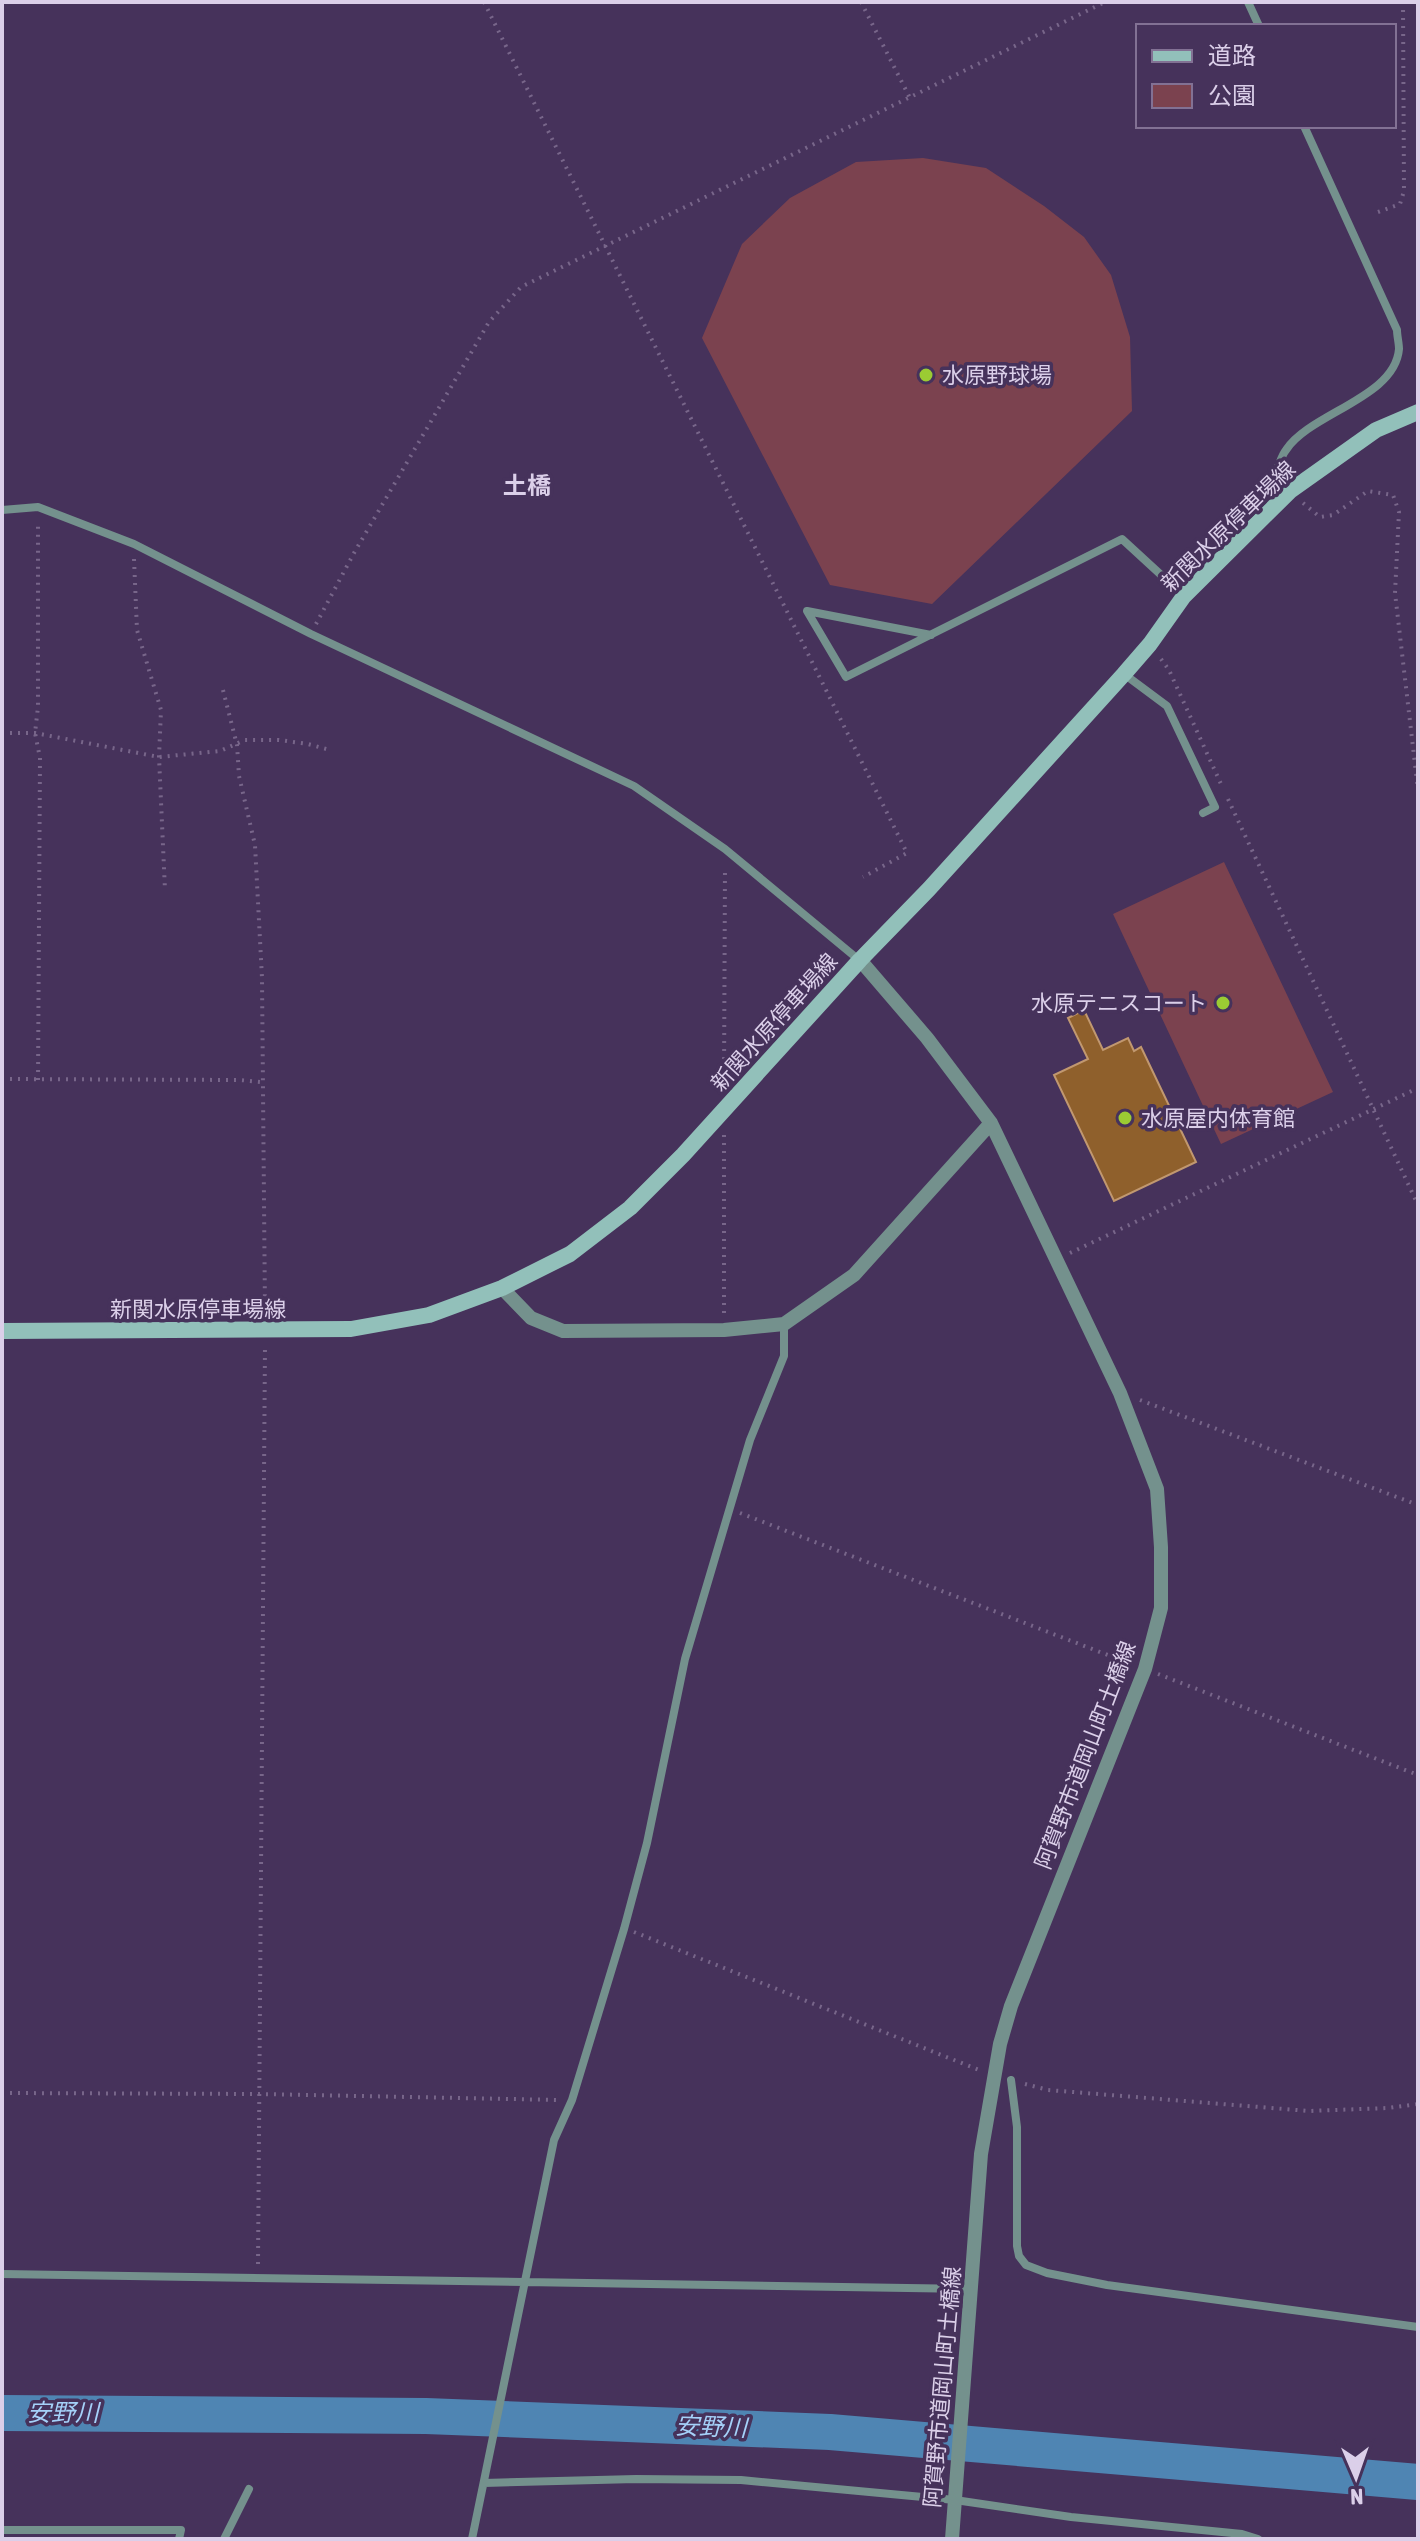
<svg xmlns="http://www.w3.org/2000/svg" width="1420" height="2541" font-family="'Asap Condensed','Noto Sans JP',sans-serif">
<rect width="100%" height="100%" fill="#46325b"/>
<path fill="#7b424f" d="M 923,158 L 986,168 L 1044,206 L 1084,237 L 1111,275 L 1130,337 L 1132,411 L 932,604 L 830,585 L 702,338 L 742,244 L 790,198 L 856,162 Z
M 1224,862 L 1333,1092 L 1221,1144 L 1113,914 Z"/>
<g fill="none" stroke-linecap="round" stroke-linejoin="round">
<path stroke="#4f85b3" stroke-width="36" d="M 2,2413 L 426,2416 L 830,2432 L 1418,2482"/>
</g>
<path fill="#8f602c" stroke="#c19870" stroke-width="2" d="M 1084,1010 L 1103,1050 L 1128,1038 L 1134,1051 L 1141,1047 L 1196,1162 L 1114,1201 L 1054,1075 L 1088,1059 L 1068,1018 Z"/>
<g fill="none" stroke-linecap="round" stroke-linejoin="round">
<path stroke="#78668a" stroke-width="4" stroke-dasharray="2 6" stroke-linecap="butt" d="M 484,2 L 907,853 L 863,877
M 861,2 L 910,98
M 1378,212 L 1400,204 L 1404,191 L 1403,2
M 1303,503 L 1320,517 L 1333,515 L 1368,491 L 1393,495 L 1399,512 L 1395,593 L 1418,790
M 134,559 L 137,630 L 161,710 L 159,757 L 165,890
M 316,624 L 354,553 L 489,322 L 521,287 L 1105,2
M 1161,659 L 1169,670 L 1221,784
M 223,690 L 237,745 L 239,776 L 255,845 L 262,978 L 265,1312
M 2,733 L 35,733 L 159,757 L 220,751 L 245,740 L 279,740 L 308,744 L 330,750
M 1228,799 L 1418,1205
M 2,1079 L 240,1080 L 261,1082
M 38,1080 L 40,758 L 35,733 L 38,707 L 38,522
M 724,1083 L 725,867
M 724,1135 L 724,1315
M 1070,1253 L 1418,1088
M 1140,1400 L 1418,1505
M 740,1513 L 1131,1664
M 1158,1674 L 1418,1775
M 634,1932 L 979,2070
M 1025,2084 L 1048,2090 L 1309,2111 L 1388,2108 L 1418,2104
M 2,2093 L 259,2094 L 560,2100
M 258,2264 L 265,1345"/>
<path stroke="#74918d" stroke-width="8" d="M 1248,2 L 1259,26
M 1290,491 L 1278,467 C 1280,462 1282,455 1286,450 C 1310,413 1395,398 1399,349 C 1399,343 1397,336 1397,330 L 1304,126
M 2,510 L 38,507 L 134,544 L 311,634 L 634,786 L 725,849 L 859,960
M 931,635 L 807,611 L 846,677 L 1122,539 L 1184,596
M 1124,674 L 1167,706 L 1215,807 L 1203,813
M 1011,2080 L 1017,2127 L 1017,2246 L 1019,2256 L 1026,2265 L 1047,2273 L 1107,2285 L 1418,2327
M 2,2274 L 972,2289
M 484,2483 L 636,2479 L 741,2480 L 955,2500 L 1071,2517 L 1242,2534 L 1258,2539
M 2,2530 L 181,2530 L 179,2539
M 224,2539 L 249,2489
M 472,2539 L 554,2140 L 572,2100 L 624,1929 L 647,1843 L 685,1659 L 750,1440 L 784,1356 L 784,1324"/>
<path stroke="#74918d" stroke-width="14" d="M 860,960 L 927,1038 L 991,1123 L 1120,1393 L 1157,1489 L 1161,1547 L 1161,1608 L 1145,1669 L 1011,2006 L 1000,2044 L 981,2154 L 952,2539
M 502,1288 L 531,1318 L 563,1331 L 724,1330 L 784,1324 L 854,1275 L 991,1123"/>
<path stroke="#92c0ba" stroke-width="16" d="M 2,1331 L 351,1329 L 429,1315 L 502,1288 L 570,1254 L 630,1208 L 683,1155 L 860,960 L 929,889 L 1124,674 L 1150,644 L 1184,596 L 1290,491 L 1376,430 L 1418,412"/>
</g>
<g fill="#9bcb33" stroke="#46325b" stroke-width="3">
<circle cx="926" cy="375" r="8"/>
<circle cx="1223" cy="1003" r="8"/>
<circle cx="1125" cy="1118" r="8"/>
</g>
<g text-anchor="middle" stroke-width="7" stroke-linejoin="round" paint-order="stroke">
<g font-size="22" fill="#dbcfe9" stroke="#46325b" text-anchor="start">
<text x="942" y="383">水原野球場</text>
<text x="1207" y="1011" text-anchor="end">水原テニスコート</text>
<text x="1141" y="1126">水原屋内体育館</text>
</g>
<g font-size="22" fill="#dbcfe9" stroke="#46325b">
<text transform="translate(1228 526) rotate(-44)" y="8">新関水原停車場線</text>
<text transform="translate(774 1022) rotate(-48)" y="8">新関水原停車場線</text>
<text x="198" y="1317">新関水原停車場線</text>
<text transform="translate(1085 1755) rotate(-69)" y="8">阿賀野市道岡山町土橋線</text>
<text transform="translate(942 2387) rotate(-85)" y="8">阿賀野市道岡山町土橋線</text>
</g>
<g font-size="24" font-weight="bold" fill="#dbcfe9" stroke="#46325b">
<text x="527" y="494">土橋</text>
</g>
<g font-size="24" font-style="italic" fill="#a5d1f9" stroke="#46325b">
<text x="63" y="2421">安野川</text>
<text transform="translate(711 2427) rotate(2)" y="8">安野川</text>
</g>
</g>
<rect width="1420" height="2541" fill="none" stroke="#dbcfe9" stroke-width="8"/>
<rect x="1136" y="24" width="260" height="104" fill="#46325b" stroke="#827194" stroke-width="2"/>
<rect x="1152" y="50" width="40" height="12" fill="#92c0ba" stroke="#827194" stroke-width="2"/>
<text x="1208" y="64" font-size="24" fill="#dbcfe9">道路</text>
<rect x="1152" y="84" width="40" height="24" fill="#7b424f" stroke="#827194" stroke-width="2"/>
<text x="1208" y="104" font-size="24" fill="#dbcfe9">公園</text>
<g transform="translate(1356 2477) rotate(178)" stroke="#46325b" stroke-width="6" paint-order="stroke">
<path d="M0-6L14 30L0 20L-14 30Z" fill="#dbcfe9"/>
<text y="-12" font-size="22" font-weight="bold" text-anchor="middle" fill="#dbcfe9">N</text>
</g>
</svg>
